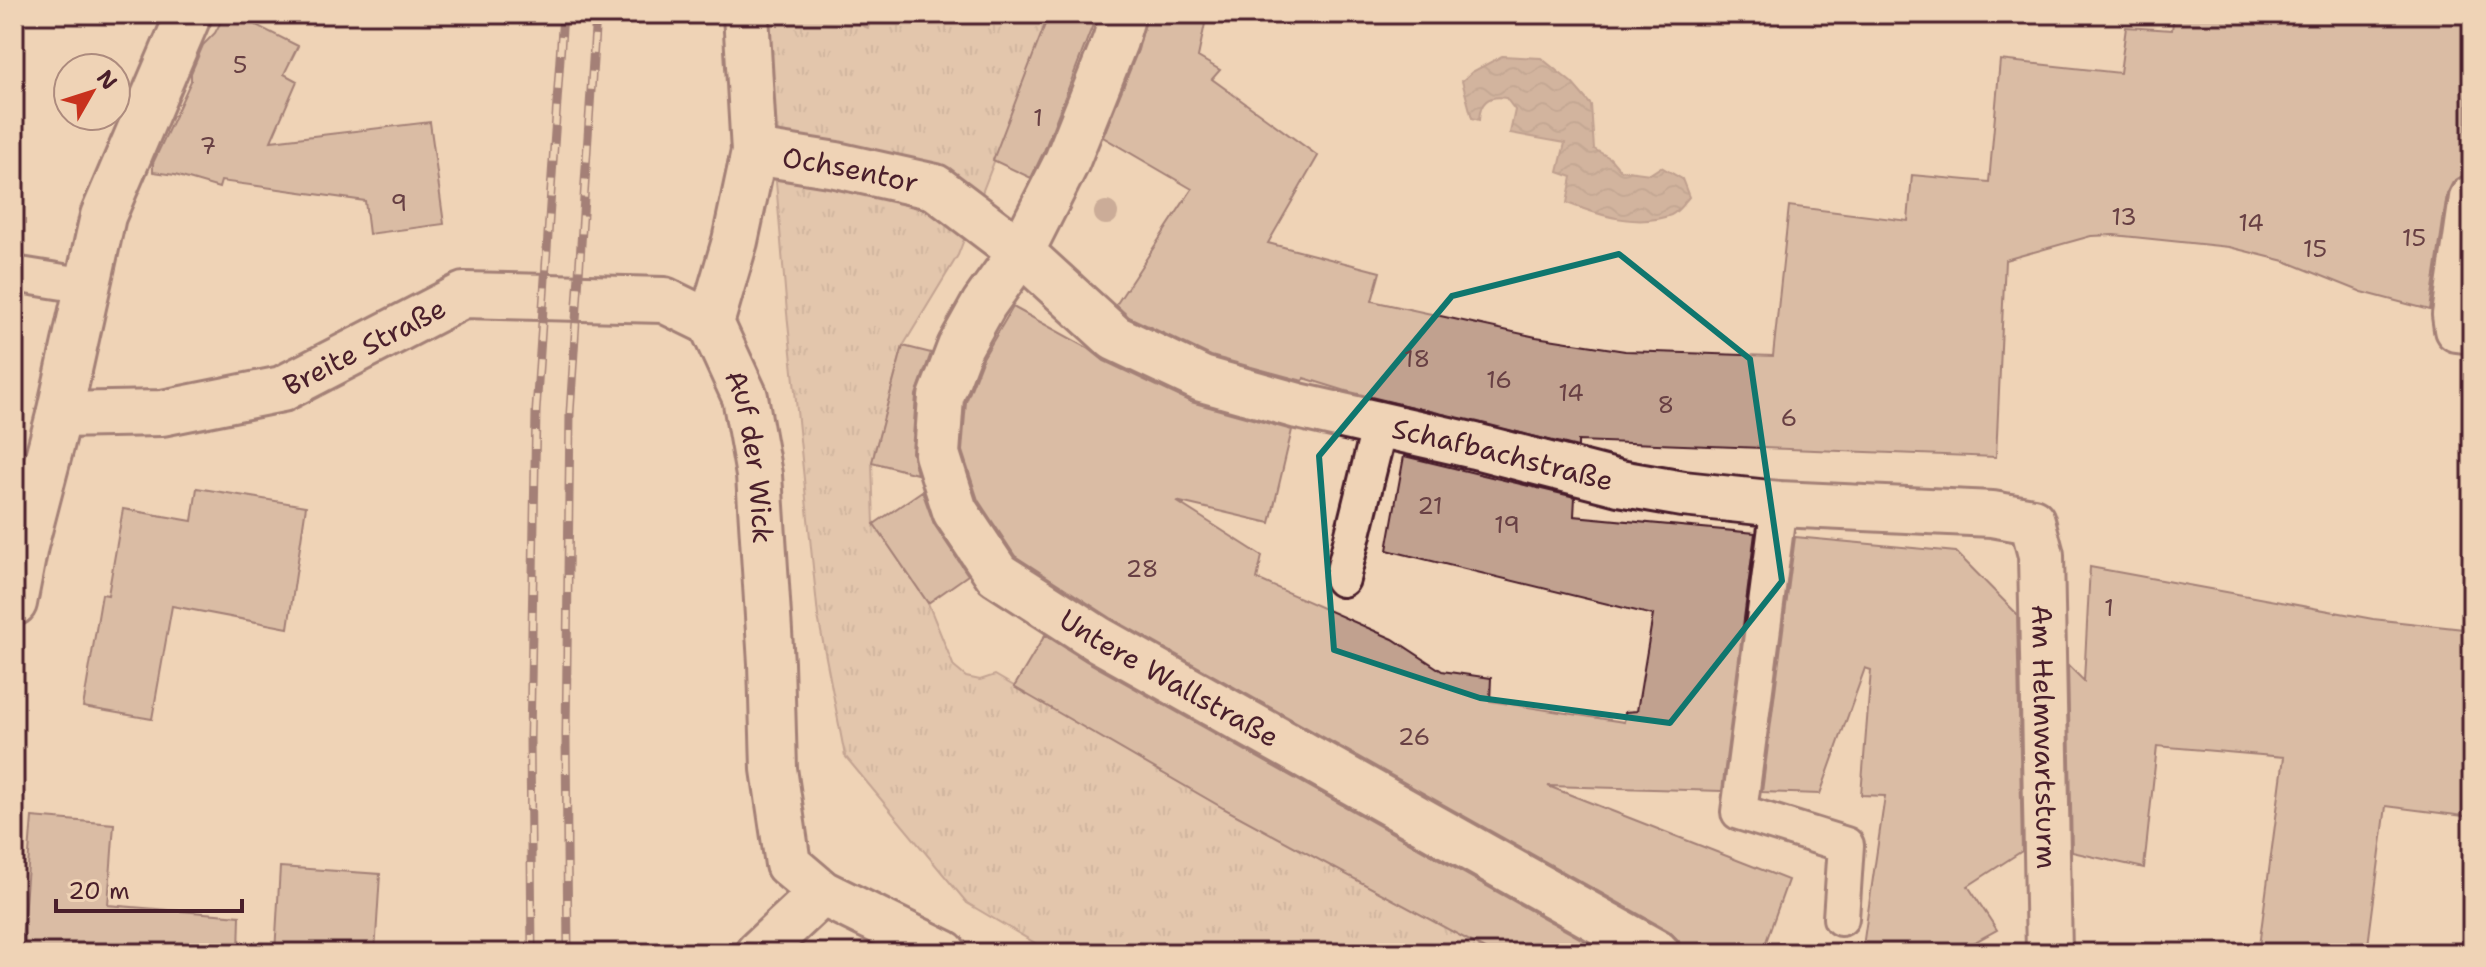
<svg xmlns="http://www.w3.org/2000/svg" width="2486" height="967" font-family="'Shantell Sans',sans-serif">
<defs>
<pattern id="park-tufts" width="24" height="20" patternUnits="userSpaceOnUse" patternTransform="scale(2)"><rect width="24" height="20" fill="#d4b5a0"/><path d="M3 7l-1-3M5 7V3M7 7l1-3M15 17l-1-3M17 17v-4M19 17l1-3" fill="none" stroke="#ae9383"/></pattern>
<pattern id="garden-furrows" width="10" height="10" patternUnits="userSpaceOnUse" patternTransform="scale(2)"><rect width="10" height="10" fill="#d4b5a0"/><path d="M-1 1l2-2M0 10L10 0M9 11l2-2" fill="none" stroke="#ae9383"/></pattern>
<pattern id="water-waves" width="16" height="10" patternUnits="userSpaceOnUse" patternTransform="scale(2)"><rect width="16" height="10" fill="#b08e81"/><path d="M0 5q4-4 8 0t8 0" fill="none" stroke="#91736a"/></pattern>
</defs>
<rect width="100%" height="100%" fill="#efd3b6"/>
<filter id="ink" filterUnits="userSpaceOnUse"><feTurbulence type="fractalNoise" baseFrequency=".0125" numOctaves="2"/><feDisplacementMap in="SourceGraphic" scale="16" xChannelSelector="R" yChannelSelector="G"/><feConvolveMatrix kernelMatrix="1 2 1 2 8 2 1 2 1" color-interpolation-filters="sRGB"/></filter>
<g filter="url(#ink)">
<path fill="url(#park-tufts)" stroke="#8f6a66" stroke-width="2" d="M 762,14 L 1051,14 L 958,255 L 903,346 L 872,462 L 874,524 L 928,603 L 954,667 L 966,677 L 980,680 L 995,675 L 1223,808 L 1479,945 L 1480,953 L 1052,953 L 967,903 L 845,756 L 818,616 L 787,313 Z"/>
<path fill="url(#garden-furrows)" stroke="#8f6a66" stroke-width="2" d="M 834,14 L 873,14 L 868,28 Z"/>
<path fill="url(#water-waves)" stroke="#87625f" stroke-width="2" d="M 1502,56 L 1541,58 L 1572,83 L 1591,105 L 1594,149 L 1610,158 L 1620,170 L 1650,174 L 1661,167 L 1682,179 L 1689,197 C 1684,203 1678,212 1671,215 C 1637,228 1599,215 1567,203 L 1572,177 L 1558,172 L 1565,143 L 1510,133 L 1515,110 L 1506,98 C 1488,95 1480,102 1479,120 L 1472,118 L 1462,81 L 1472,72 Z"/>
<path fill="#c1a18f" stroke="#4a1f2b" stroke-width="2" d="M 225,14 L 234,14 L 298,46 L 284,74 L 297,81 L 271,141 L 430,122 L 444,224 L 369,234 L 365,201 L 221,181 L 219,188 L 175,175 L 153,172 L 153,163 L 191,81 L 191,73 L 203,45 L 215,33 Z
M 1049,14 L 1097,14 L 1044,151 L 1031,178 L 993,160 Z
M 1147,14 L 1207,14 L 1198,57 L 1220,70 L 1212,79 L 1318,156 L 1268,243 L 1380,272 L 1372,301 L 1536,337 L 1625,351 L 1773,356 L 1789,206 L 1908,221 L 1912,175 L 1989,182 L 2000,60 L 2120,73 L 2126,27 L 2172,30 L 2174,14 L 2472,14 L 2467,51 L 2466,174 L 2453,182 L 2447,194 L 2430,310 L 2362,292 L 2285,261 L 2229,247 L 2114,235 L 2091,236 L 2005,260 L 1996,457 L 1578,441 L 1578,447 L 1346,391 L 1304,378 L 1303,381 L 1211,356 L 1129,317 L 1116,305 L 1192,189 L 1103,137 L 1138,50 Z
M 1013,307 L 1088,348 L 1104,361 L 1191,402 L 1292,430 L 1270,523 L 1176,501 L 1262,556 L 1257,579 L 1393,639 L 1442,671 L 1491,678 L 1490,701 L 1624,722 L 1625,712 L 1637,711 L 1653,615 L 1387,550 L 1404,456 L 1575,497 L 1574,516 L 1755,533 L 1722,791 L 1548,786 L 1788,880 L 1762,953 L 1682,953 L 1679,941 L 1669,931 L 1111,618 L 1015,556 L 978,500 L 962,451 L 966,402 L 983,358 Z
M 903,346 L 931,353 L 916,395 L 912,452 L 917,474 L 872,462 Z
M 197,488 L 306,506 L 288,628 L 172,606 L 152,719 L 83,707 L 102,594 L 108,595 L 123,509 L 192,521 Z
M 922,491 L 934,524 L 968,575 L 928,603 L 874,524 Z
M 1795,537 L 1956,552 L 2017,614 L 2022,851 L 1968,886 L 1997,930 L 1955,953 L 1862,953 L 1885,796 L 1861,795 L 1871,670 L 1865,668 L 1820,794 L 1762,792 Z
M 2090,567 L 2373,619 L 2472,630 L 2472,817 L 2386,806 L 2367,953 L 2259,946 L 2284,757 L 2157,746 L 2144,868 L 2072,852 L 2068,665 L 2084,681 Z
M 1045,635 L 1086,661 L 1606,953 L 1492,953 L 1223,808 L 1014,687 Z
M 32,817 L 114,824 L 108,905 L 240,916 L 239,953 L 21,953 Z
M 280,867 L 380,874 L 375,953 L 275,953 Z"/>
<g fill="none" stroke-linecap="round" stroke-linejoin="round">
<g stroke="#4a1f2b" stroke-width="40">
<path id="lane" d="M 14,274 L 88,286
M 1779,504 L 1739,812 L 1846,845 L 1841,918
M 1342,579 L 1380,424"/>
</g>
<g stroke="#4a1f2b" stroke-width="50">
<g id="street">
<path id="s1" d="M 746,14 L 754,152 L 735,241 L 711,323 L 745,397 L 759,475 L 771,663 L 774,769 L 788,864 L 822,893 L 944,953"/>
<path id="s2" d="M 1123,14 L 1115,41 L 1067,161 L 1021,252 L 984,304 L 960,347 L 941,397 L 937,454 L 955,511 L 997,574 L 1098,639 L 1657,953"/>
<path id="s3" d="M 754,152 L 836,165 L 935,187 L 1021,252 L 1115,338 L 1202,379 L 1298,406 L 1475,446 L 1619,483 L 1683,494 L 1779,504 L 1992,514 L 2032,521 L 2041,555 L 2049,953"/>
<path d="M 2472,198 L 2455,315 L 2457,329 L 2472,331"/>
<path id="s4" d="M 59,415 L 162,413 L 282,389 L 464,295 L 664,300 L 711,323"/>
<path d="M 758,953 L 822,893"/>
</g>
</g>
<g stroke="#4a1f2b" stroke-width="50">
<path id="secondary" d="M 14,603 L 25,546 L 59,415 L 103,216 L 189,14"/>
</g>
<use href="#lane" stroke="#efd3b6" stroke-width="34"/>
<use href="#street" stroke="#efd3b6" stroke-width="44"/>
<use href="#secondary" stroke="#efd3b6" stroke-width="44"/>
<g stroke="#4a1f2b" stroke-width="9">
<path id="rail" d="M 532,953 L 530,739 L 536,411 L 563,14
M 568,953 L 566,737 L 570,413 L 596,14"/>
</g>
<use href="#rail" stroke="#efd3b6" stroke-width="6" stroke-dasharray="18" stroke-linecap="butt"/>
</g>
<circle fill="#a07d73" cx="1106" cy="213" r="12"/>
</g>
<path d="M0 0H2486V967H0ZM 1619,254 L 1750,359 L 1782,581 L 1670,723 L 1480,698 L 1334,650 L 1319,456 L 1452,296 Z" fill="#efd3b6" fill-opacity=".55" fill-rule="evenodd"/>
<path fill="none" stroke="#0f766e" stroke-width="6" stroke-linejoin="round" d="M 1619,254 L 1750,359 L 1782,581 L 1670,723 L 1480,698 L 1334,650 L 1319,456 L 1452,296 Z"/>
<g text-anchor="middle" stroke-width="6" stroke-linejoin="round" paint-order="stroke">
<g font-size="24" fill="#684044">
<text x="240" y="73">5</text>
<text x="1038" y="126">1</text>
<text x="208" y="154">7</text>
<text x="399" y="211">9</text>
<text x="2124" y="225">13</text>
<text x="2251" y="231">14</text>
<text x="2414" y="246">15</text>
<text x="2315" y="257">15</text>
<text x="1417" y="367">18</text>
<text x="1499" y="388">16</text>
<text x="1571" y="401">14</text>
<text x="1666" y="413">8</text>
<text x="1789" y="426">6</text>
<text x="1430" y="514">21</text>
<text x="1507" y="533">19</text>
<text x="1142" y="577">28</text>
<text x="2109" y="616">1</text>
<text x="1414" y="745">26</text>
</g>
<g font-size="28" fill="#4a1f2b" stroke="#efd3b6">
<text dy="10" stroke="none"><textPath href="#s3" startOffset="98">Ochsentor</textPath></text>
<text dy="10" stroke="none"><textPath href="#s4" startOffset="318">Breite Straße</textPath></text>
<text dy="10" stroke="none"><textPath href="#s3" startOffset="826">Schafbachstraße</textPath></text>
<text dy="10" stroke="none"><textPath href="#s1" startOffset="456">Auf der Wick</textPath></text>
<text dy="10" stroke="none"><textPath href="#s2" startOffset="820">Untere Wallstraße</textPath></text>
<text dy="10" stroke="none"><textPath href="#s3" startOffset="1578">Am Helmwartsturm</textPath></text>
</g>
</g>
<rect width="2486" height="967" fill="none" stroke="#efd3b6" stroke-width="48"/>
<rect x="24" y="24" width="2438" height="919" fill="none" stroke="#4a1f2b" stroke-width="3" filter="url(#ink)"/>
<g transform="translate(92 92) rotate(51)"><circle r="38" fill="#efd3b6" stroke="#ad8b7e" stroke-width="2"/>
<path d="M0-6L14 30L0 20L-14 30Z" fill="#c8321e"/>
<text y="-12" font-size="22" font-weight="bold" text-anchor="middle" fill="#4a1f2b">N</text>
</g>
<path d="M56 899v12h186v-12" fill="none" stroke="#4a1f2b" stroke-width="4"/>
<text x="68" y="899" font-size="24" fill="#4a1f2b" stroke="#efd3b6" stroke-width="6" paint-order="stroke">20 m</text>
</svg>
